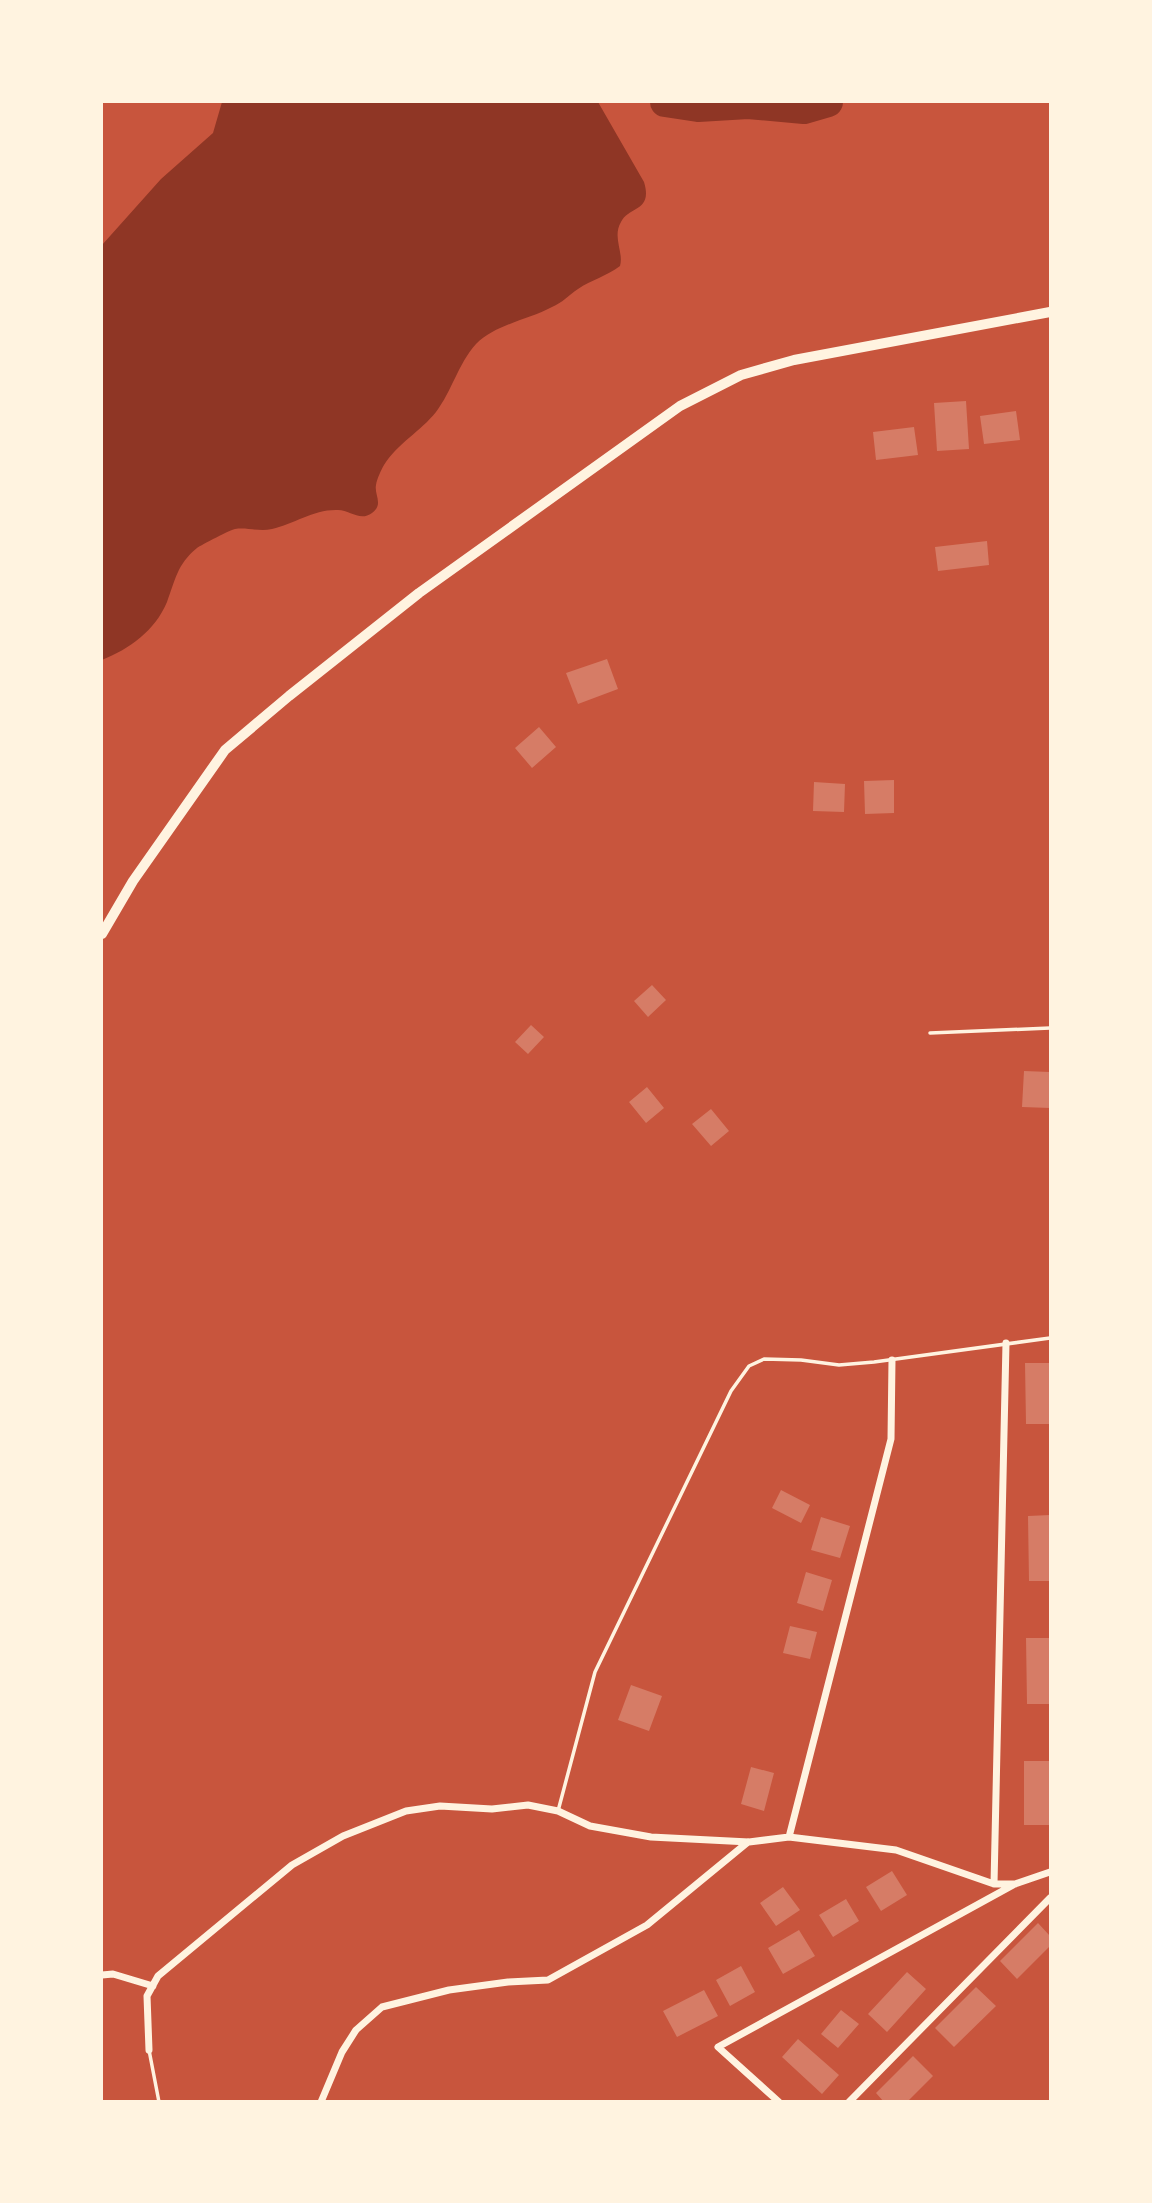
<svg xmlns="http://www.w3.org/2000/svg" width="1152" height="2203" font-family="Overpass,sans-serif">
<rect width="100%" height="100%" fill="#c8553d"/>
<path fill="#8f3625" d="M 222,102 L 598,102 L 644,182 C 653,212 629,206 621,222 C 612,237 624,252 620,266 C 607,276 591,280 578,289 C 569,295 562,303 552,307 C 528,320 496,324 476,344 C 458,364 452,391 436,412 C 421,431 397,444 384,465 C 381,470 377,479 376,485 C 374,495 384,504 372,513 C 360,522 350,510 338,510 C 314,509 294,524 272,529 C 259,532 247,527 235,529 C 232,529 201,545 197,548 C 177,564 175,581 167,602 C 155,631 129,649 102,660 L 102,245 L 161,179 L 213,133 Z"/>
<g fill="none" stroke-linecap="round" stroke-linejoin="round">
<path stroke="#8f3625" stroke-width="30" d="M 665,102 L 698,107 L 748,104 L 804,109 L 828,102"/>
</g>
<path fill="#d67c66" d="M 966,401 L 969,449 L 937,451 L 934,403 Z
M 1016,411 L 1020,440 L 984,444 L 980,416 Z
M 914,427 L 918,455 L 876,460 L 873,432 Z
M 987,541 L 989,565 L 938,571 L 935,547 Z
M 607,659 L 618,689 L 578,704 L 566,673 Z
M 539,727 L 556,747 L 532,768 L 515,748 Z
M 894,780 L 894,813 L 865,814 L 864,781 Z
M 814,782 L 845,784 L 844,812 L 813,811 Z
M 652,985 L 666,1000 L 648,1017 L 634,1001 Z
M 531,1025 L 544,1037 L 528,1054 L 515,1042 Z
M 1024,1071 L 1050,1072 L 1050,1108 L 1022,1107 Z
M 647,1087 L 664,1108 L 646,1123 L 629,1102 Z
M 711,1109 L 729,1131 L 711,1146 L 692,1124 Z
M 1025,1363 L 1050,1363 L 1050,1424 L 1026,1424 Z
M 781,1490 L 810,1505 L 801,1523 L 772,1508 Z
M 1050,1515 L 1050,1581 L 1029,1581 L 1028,1516 Z
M 821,1517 L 850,1526 L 840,1558 L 811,1550 Z
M 806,1572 L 832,1580 L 823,1611 L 797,1603 Z
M 790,1626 L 817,1632 L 810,1659 L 783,1653 Z
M 1026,1638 L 1050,1638 L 1050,1704 L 1027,1704 Z
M 631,1685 L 662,1696 L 649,1731 L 618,1720 Z
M 1024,1761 L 1050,1761 L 1050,1825 L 1024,1825 Z
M 751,1767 L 774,1773 L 764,1811 L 741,1804 Z
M 892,1871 L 907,1895 L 881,1911 L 866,1887 Z
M 783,1887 L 800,1910 L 776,1926 L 760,1903 Z
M 846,1899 L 859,1921 L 833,1937 L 819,1915 Z
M 1038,1923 L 1050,1936 L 1050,1946 L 1017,1979 L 1000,1961 Z
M 799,1930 L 815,1956 L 783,1974 L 768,1948 Z
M 741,1966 L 755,1992 L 730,2006 L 716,1980 Z
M 907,1972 L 926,1989 L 887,2032 L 868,2014 Z
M 976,1987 L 996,2006 L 954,2047 L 935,2028 Z
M 704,1990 L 718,2016 L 677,2037 L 663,2011 Z
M 841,2010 L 859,2024 L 838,2048 L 821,2034 Z
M 798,2039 L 839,2075 L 822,2094 L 782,2057 Z
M 913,2056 L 933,2076 L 907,2102 L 884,2102 L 876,2093 Z"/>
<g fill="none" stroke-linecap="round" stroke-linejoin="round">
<path stroke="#fff3e0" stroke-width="3.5" d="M 930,1033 L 1050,1028
M 558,1811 L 595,1672 L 731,1391 L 749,1366 L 764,1359 L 801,1360 L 839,1365 L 874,1362 L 1050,1338
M 149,2050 L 159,2102"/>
<path stroke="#fff3e0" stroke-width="7" d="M 892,1360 L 891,1439 L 789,1837 L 896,1850 L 994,1884 L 1015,1884
M 994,1884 L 1006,1343
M 102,1975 L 113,1974 L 153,1986
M 149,2050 L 147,1996 L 158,1976 L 292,1865 L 343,1836 L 406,1811 L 440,1806 L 492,1809 L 528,1805 L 558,1811 L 590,1826 L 651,1837 L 749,1842 L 789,1837
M 321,2102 L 342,2052 L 356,2030 L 382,2007 L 449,1990 L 508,1982 L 548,1980 L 647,1925 L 748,1842
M 779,2102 L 718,2047 L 1015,1884 L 1050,1872
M 849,2102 L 1050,1898"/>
<path stroke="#fff3e0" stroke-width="10" d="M 102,934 L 133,881 L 225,750 L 289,696 L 419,593 L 680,406 L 741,375 L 794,360 L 1050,312"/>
</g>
<rect width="1152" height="2203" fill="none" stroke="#fff3e0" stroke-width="206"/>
</svg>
